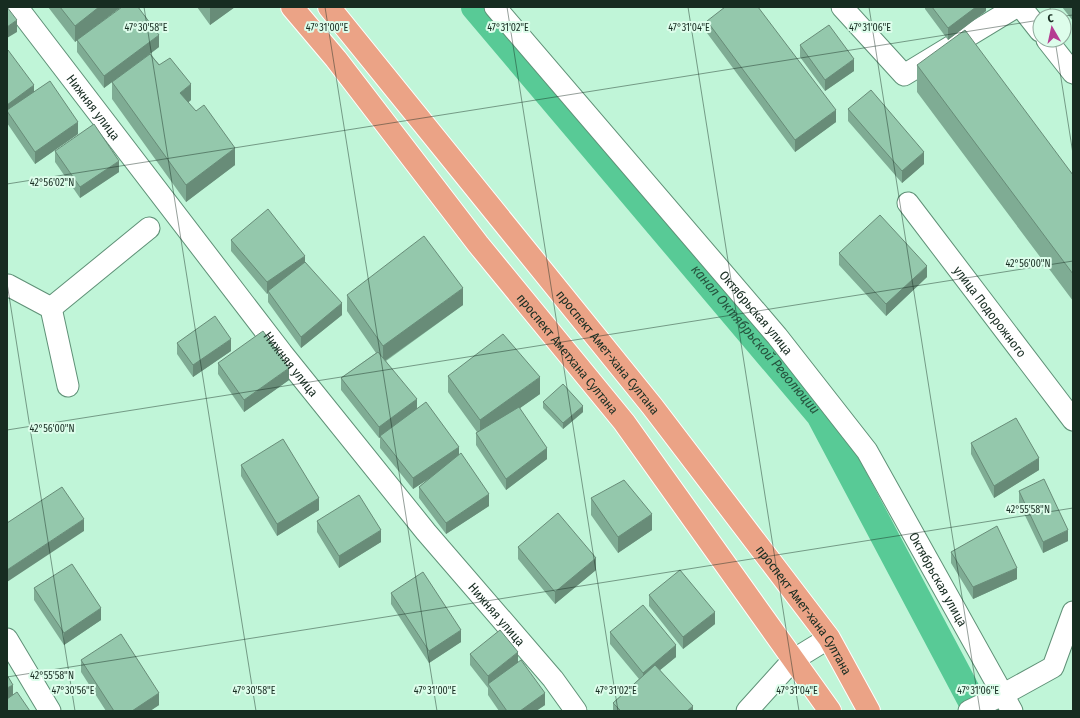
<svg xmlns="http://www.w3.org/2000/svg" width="1080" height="718" font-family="'Fira Sans Condensed',sans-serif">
<rect width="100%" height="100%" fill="#c0f5d8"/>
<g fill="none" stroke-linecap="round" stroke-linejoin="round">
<path stroke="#58ca96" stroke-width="28" id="s1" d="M 475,7 L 820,415 L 977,711"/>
<g stroke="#5f9177" stroke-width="23">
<g id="minor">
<path id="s2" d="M 17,7 L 282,353 L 426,532 L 553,679 L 576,711"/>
<path id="s3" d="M 495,7 L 777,336 L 867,451 L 1012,711"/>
<path d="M 842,7 L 904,75 L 1016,7"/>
<path d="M 1021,7 L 1040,31"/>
<path d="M 1047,40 L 1073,73"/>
<path id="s4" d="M 908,203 L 1073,420"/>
<path d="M 7,287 L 8,285 L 51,308 L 68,386"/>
<path d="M 51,308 L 149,228"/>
<path d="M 7,639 L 50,711"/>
<path d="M 747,711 L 793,660 L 829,638"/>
<path d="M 969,711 L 1004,694 L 1053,667 L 1073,612"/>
</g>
</g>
<g stroke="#fff" stroke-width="24">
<g id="primary">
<path id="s5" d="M 292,7 L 336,59 L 478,244 L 624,422 L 830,711"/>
<path id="s6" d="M 329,7 L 652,406 L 829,638 L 869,711"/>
</g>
</g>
<use href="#minor" stroke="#fff" stroke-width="21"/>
<use href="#primary" stroke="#eba386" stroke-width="22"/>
</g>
<path fill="#7fac94" d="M 48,7 L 121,7 L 91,30 L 159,47 L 150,54 L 191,100 L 188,102 L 235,165 L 186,202 L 112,99 L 112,82 L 104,88 L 77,52 L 77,40 L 75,42 Z
M 197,7 L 235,7 L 210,25 Z
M 925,7 L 986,7 L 986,11 L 948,40 L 925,9 Z
M 1062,7 L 1073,7 L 1073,21 Z
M 707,21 L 836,122 L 795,152 L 707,33 Z
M 800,45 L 854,71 L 825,91 L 800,57 Z
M 7,51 L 34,92 L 78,134 L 35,164 L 7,123 Z
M 917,65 L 1073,175 L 1073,301 L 917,92 Z
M 848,109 L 924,164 L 902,183 L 848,121 Z
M 55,151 L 119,172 L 80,198 L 55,162 Z
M 231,240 L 305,262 L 342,315 L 301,348 L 268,302 L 268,293 L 267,294 L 231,251 Z
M 839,253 L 927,277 L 886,316 L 839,265 Z
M 347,295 L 463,305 L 386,361 L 417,409 L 459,455 L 489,506 L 446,534 L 419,498 L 419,487 L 428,479 L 413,489 L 380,448 L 380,437 L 379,438 L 341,390 L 341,378 L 376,353 L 347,311 Z
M 177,343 L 231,351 L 193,377 L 177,354 Z
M 218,363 L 289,380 L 244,412 L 218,374 Z
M 448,376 L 540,394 L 520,408 L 547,459 L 506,490 L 476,445 L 476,433 L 477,432 L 448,392 Z
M 543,402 L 583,412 L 563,429 L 543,408 Z
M 971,443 L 1039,470 L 994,498 L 971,454 Z
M 241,465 L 319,510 L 277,536 L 241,476 Z
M 1019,491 L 1068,541 L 1043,553 L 1019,503 Z
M 591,498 L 652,530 L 618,553 L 591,515 Z
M 317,521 L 381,542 L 339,568 L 317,532 Z
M 518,547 L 596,570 L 555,604 L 518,559 Z
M 951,552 L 1017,579 L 973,599 L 951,563 Z
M 34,588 L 101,620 L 64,645 L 34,600 Z
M 391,593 L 461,642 L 429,663 L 391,604 Z
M 649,595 L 715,624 L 683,649 L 649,606 Z
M 610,632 L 676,657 L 660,670 L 693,711 L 613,711 L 613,703 L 639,679 L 610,644 Z
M 470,654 L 518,662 L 545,705 L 536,711 L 499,711 L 488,695 L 488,688 L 470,665 Z
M 81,660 L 159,705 L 150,711 L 106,711 L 81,672 Z"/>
<path fill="#688c78" d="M 99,7 L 121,7 L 75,42 L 75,26 Z
M 212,7 L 235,7 L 210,25 L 210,8 Z
M 976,7 L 986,7 L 986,11 L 948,40 L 948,28 Z
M 17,20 L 17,32 L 7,38 L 7,27 Z
M 159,35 L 159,47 L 104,88 L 104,76 Z
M 854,59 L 854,71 L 825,91 L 825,80 Z
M 191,84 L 191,100 L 180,110 L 180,93 Z
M 34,85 L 34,97 L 7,111 L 7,105 Z
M 836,110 L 836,122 L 795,152 L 795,140 Z
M 78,122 L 78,134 L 35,164 L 35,152 Z
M 235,148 L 235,165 L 186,202 L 186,185 Z
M 924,152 L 924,164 L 902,183 L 902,171 Z
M 119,161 L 119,172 L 80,198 L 80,187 Z
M 305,256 L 305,268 L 268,291 L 268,293 L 267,294 L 267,282 Z
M 927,266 L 927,277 L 886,316 L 886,304 Z
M 463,288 L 463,305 L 383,362 L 383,346 Z
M 342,303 L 342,315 L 301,348 L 301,337 Z
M 231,339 L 231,351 L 193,377 L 193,365 Z
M 289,368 L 289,380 L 244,412 L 244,400 Z
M 540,377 L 540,394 L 480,436 L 480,420 Z
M 417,399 L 417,410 L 379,438 L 379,427 Z
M 583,406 L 583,412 L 563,429 L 563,423 Z
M 459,447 L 459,459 L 413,489 L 413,478 Z
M 547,448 L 547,459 L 506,490 L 506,479 Z
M 1039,458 L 1039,470 L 994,498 L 994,486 Z
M 489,494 L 489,506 L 446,534 L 446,523 Z
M 319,498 L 319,510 L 277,536 L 277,524 Z
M 652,514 L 652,530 L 618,553 L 618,537 Z
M 84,519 L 84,531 L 7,582 L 7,570 Z
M 381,530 L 381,542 L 339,568 L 339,556 Z
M 1068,530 L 1068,541 L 1043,553 L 1043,542 Z
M 596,558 L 596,570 L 555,604 L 555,592 Z
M 1017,568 L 1017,579 L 973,599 L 973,587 Z
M 101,608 L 101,620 L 64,645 L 64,633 Z
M 715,612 L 715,624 L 683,649 L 683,637 Z
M 461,630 L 461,642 L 429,663 L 429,651 Z
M 676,645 L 676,657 L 643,684 L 643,673 Z
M 518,652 L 518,664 L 488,684 L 488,676 Z
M 13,685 L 13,696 L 7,700 L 7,688 Z
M 159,693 L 159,705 L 150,711 L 132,711 Z
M 545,693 L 545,705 L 536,711 L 520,711 Z
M 693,706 L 693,711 L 687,711 Z"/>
<path fill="#94c8ac" stroke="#688c78" d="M 7,7 L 17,20 L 7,27 Z
M 60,7 L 99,7 L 75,26 Z
M 122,7 L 138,7 L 159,35 L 104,76 L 77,40 Z
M 725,7 L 758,7 L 836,110 L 795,140 L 707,21 Z
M 932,7 L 976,7 L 948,28 Z
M 829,25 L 854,59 L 825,80 L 800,45 Z
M 965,30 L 1073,175 L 1073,274 L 917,65 Z
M 8,50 L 34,85 L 7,105 L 7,51 Z
M 150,54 L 159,65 L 170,58 L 191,84 L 180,93 L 196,111 L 204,105 L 235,148 L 186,185 L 112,82 Z
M 50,81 L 78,122 L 35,152 L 7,111 L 7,110 Z
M 871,90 L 924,152 L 902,171 L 848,109 Z
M 94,124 L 119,161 L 80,187 L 55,151 Z
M 268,209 L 305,256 L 267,282 L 231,240 Z
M 880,215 L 927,266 L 886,304 L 839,253 Z
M 424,236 L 463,288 L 383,346 L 347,295 Z
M 305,262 L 342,303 L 301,337 L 268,291 Z
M 215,316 L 231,339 L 193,365 L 177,343 Z
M 263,331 L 289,368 L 244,400 L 218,363 Z
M 503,334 L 540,377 L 480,420 L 448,376 Z
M 378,352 L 417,399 L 379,427 L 341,378 Z
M 563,384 L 583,406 L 563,423 L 543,402 Z
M 426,402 L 459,447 L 413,478 L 380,436 Z
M 519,407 L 547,448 L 506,479 L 476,433 Z
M 1016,418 L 1039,458 L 994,486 L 971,443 Z
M 283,439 L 319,498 L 277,524 L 241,465 Z
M 461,453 L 489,494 L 446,523 L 419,487 Z
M 1044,479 L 1068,530 L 1043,542 L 1019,491 Z
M 624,480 L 652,514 L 618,537 L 591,498 Z
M 62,487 L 84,519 L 7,570 L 7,523 Z
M 359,495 L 381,530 L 339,556 L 317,521 Z
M 558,513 L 596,558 L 555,592 L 518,547 Z
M 997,526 L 1017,568 L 973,587 L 951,552 Z
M 72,564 L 101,608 L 64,633 L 34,588 Z
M 680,570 L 715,612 L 683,637 L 649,595 Z
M 423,572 L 461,630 L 429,651 L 391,593 Z
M 643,605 L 676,645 L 643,673 L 610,632 Z
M 500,630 L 518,652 L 488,676 L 470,654 Z
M 121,634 L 159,693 L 132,711 L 114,711 L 81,660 Z
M 521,660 L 545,693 L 520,711 L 507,711 L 488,684 Z
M 655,665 L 693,706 L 687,711 L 621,711 L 613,703 Z
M 7,675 L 13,685 L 7,688 Z
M 17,692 L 30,711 L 7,711 L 7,699 Z"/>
<path fill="none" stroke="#172c21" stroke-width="1" stroke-opacity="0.45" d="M 144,7 L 256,711M 325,7 L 437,711M 507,7 L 618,711M 688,7 L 799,711M 869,7 L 980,711M 1050,7 L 1051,16M 1064,16 L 1073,15M 1055,40 L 1073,154M 7,184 L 1040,20M 7,283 L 75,711M 7,430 L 1073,261M 7,677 L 1073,508"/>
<g text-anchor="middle" stroke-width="4" stroke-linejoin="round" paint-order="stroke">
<g font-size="13" fill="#172c21" stroke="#ddfdeb">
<text dy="5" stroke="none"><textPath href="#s2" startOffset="126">Нижняя улица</textPath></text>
<text dy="5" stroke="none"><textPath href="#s4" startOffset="136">улица Подорожного</textPath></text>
<text dy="5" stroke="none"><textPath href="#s3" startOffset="402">Октябрьская улица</textPath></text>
<text dy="5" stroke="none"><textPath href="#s6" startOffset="444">проспект Амет-хана Султана</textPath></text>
<text dy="5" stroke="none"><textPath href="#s5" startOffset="443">проспект Аметхана Султана</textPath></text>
<text dy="5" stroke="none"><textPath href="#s2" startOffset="450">Нижняя улица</textPath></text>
<text dy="5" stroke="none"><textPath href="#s3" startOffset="726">Октябрьская улица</textPath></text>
<text dy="5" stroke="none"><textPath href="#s6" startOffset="768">проспект Амет-хана Султана</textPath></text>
<text dy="5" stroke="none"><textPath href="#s2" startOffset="774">Нижняя улица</textPath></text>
</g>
<g font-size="14" font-style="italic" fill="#26543e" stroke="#ddfdeb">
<text dy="5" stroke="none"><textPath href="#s1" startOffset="435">канал Октябрьской Революции</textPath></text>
</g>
</g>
<g font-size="10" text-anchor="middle" fill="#172c21" stroke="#ddfdeb" stroke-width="4" stroke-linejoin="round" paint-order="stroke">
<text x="146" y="31">47°30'58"E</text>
<text x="327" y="31">47°31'00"E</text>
<text x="508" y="31">47°31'02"E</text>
<text x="689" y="31">47°31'04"E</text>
<text x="870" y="31">47°31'06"E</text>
<text x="52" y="186">42°56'02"N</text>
<text x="1028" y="267">42°56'00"N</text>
<text x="52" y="432">42°56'00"N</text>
<text x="1028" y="513">42°55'58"N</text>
<text x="52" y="679">42°55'58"N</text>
<text x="73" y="694">47°30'56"E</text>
<text x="254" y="694">47°30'58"E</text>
<text x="435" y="694">47°31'00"E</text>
<text x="616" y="694">47°31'02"E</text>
<text x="797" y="694">47°31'04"E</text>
<text x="978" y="694">47°31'06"E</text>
</g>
<rect width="1080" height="718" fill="none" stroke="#172c21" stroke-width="16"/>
<g transform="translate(1052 28) rotate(351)"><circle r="19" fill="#ddfdeb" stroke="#8ea99a"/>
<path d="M0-3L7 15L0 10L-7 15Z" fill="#b53d92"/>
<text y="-6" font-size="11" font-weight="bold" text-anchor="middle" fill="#172c21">С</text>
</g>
</svg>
